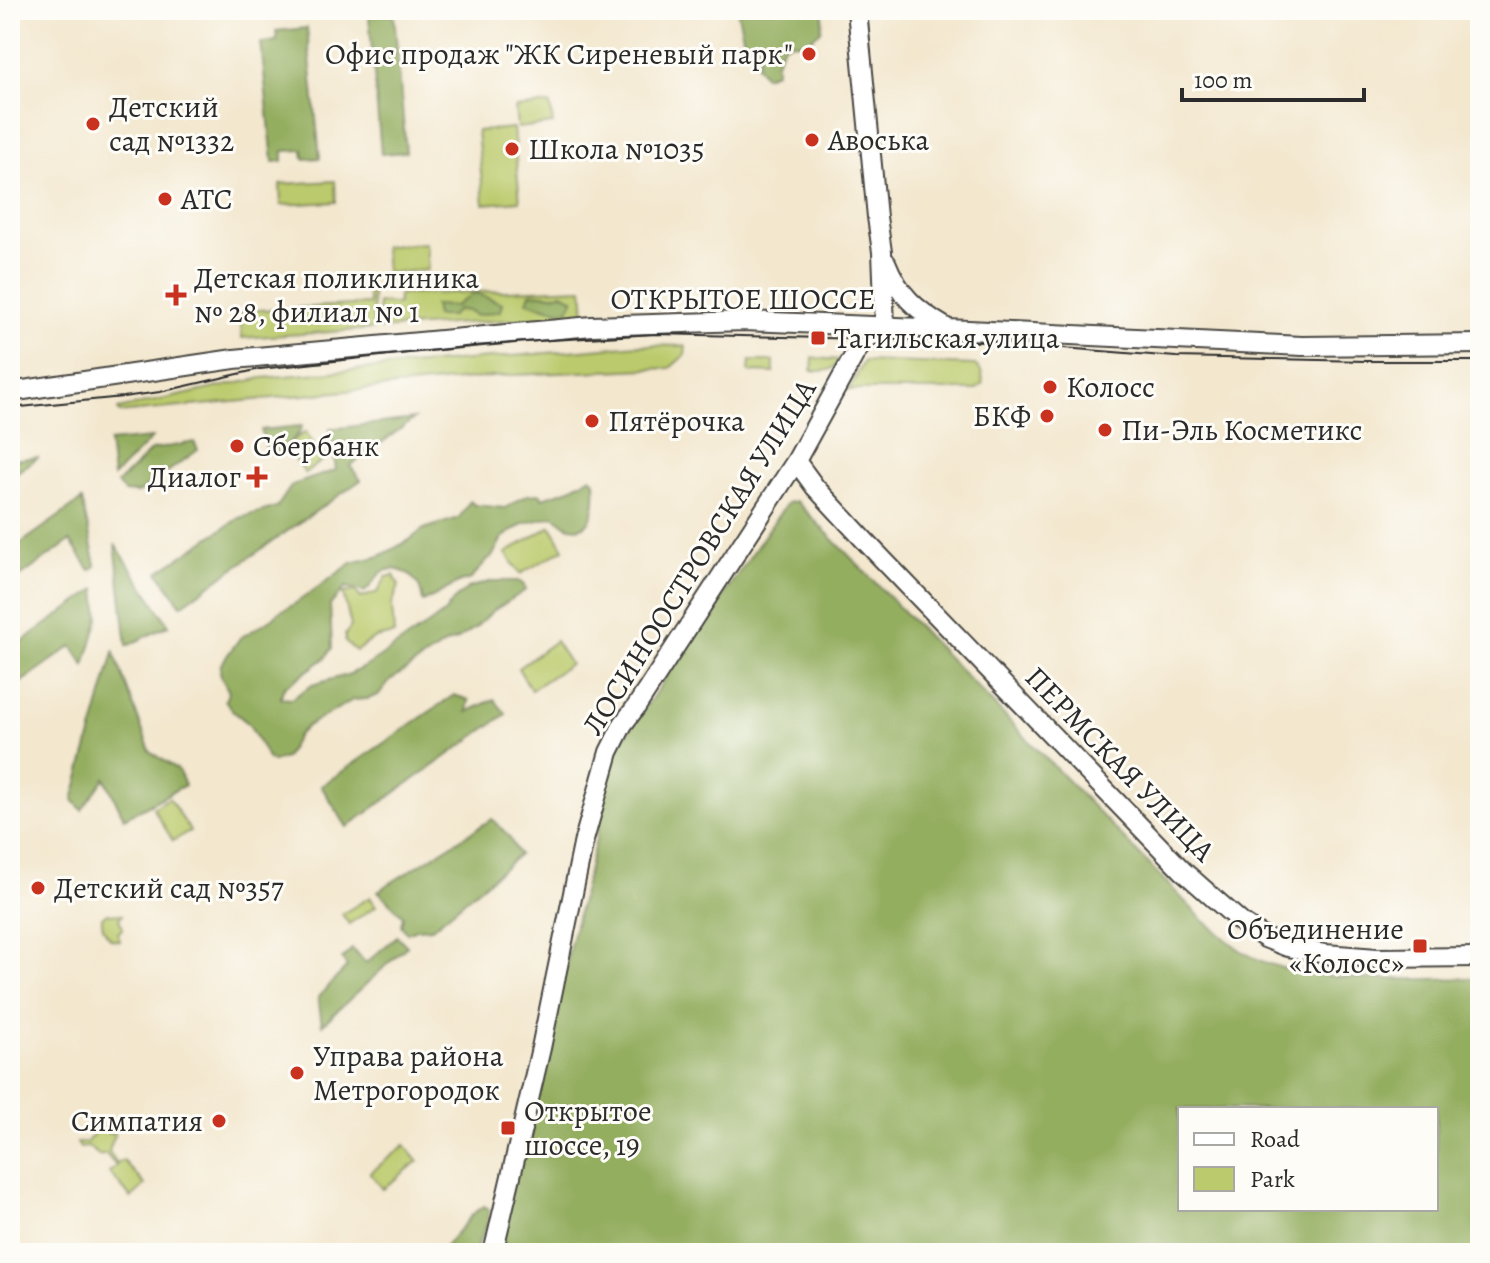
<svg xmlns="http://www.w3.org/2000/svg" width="1490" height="1263" font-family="Alegreya,serif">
<rect width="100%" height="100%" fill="#fdfcf7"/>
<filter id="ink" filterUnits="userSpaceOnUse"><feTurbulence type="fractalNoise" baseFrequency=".0125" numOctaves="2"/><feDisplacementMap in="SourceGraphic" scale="16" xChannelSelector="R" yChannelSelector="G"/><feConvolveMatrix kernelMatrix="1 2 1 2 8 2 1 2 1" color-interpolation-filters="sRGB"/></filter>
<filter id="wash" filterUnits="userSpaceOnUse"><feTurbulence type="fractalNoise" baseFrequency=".006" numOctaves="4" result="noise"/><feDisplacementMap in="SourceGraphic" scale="32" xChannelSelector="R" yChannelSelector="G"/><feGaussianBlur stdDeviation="1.8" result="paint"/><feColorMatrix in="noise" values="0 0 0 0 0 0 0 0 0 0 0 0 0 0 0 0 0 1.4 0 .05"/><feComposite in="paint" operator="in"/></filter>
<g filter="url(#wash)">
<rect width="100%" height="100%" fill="#f3e7ce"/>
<path fill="#bbca6c" stroke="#737a4c" stroke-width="2" d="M 550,104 L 553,124 L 517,128 L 515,108 Z
M 513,128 L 520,201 L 484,204 L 477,131 Z
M 335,181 L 336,202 L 281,205 L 280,184 Z
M 426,243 L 428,270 L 386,273 L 384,246 Z
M 583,288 L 585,315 L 379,329 L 378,303 L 398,304 L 398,295 Z
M 368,293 L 372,293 L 374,329 L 242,338 L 240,311 L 369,304 Z
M 638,345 L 686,346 L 685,355 L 670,368 L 513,375 L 119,413 L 118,409 L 262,378 Z
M 813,358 L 840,360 C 833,372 825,371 812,371 Z
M 750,361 L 774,361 L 774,373 L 749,372 Z
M 864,361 L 975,365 C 982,370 984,376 982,385 L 975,390 L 849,390 Z
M 305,432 L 325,459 L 305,473 L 285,446 Z
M 551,526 L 564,549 L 520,574 L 506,553 Z
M 394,575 L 399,586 L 392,604 L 394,634 L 375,638 L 356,651 L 345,642 L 345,635 L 351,626 L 343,593 L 355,591 L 361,598 L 378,592 L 386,577 Z
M 555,641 L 570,664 L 531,690 L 518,668 Z
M 169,798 L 190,831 L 173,841 L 153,808 Z
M 370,897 L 376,906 L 349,924 L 342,914 Z
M 107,913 L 122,915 L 119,919 L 123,928 L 118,933 L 120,941 L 111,939 C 105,932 101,927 102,917 Z
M 100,1126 L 109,1134 L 113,1132 L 115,1134 L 109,1151 L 117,1164 L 123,1160 L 145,1185 L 131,1198 L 109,1172 L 116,1166 L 106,1154 L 100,1156 L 88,1147 L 80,1148 L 77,1143 L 86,1143 Z
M 405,1145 L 418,1161 L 383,1189 L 370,1173 Z"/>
<path fill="#94ae60" stroke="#606c46" stroke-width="2" fill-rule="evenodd" d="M 737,10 L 824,10 L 821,31 L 805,43 L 793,42 L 783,45 L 776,62 L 776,72 L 764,76 L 757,65 L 760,52 L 756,46 L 744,41 Z
M 394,14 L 406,152 L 381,154 L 369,16 Z
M 307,28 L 320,158 L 304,159 L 303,150 L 283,151 L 283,161 L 273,162 L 261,43 L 277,41 L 276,31 Z
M 474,293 L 502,303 L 500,311 L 476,316 L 470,311 L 458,310 L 451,316 L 436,316 L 434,305 L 455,306 Z
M 530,293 L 553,295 L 563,293 L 574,299 L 568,310 C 556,312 540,305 527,302 Z
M 414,419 L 350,466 L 361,480 L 181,605 L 158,572 L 239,518 L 277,507 L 292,485 L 336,470 L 330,429 Z
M 302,426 C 297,440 284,446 274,456 L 267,451 L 261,430 Z
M 152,438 L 113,477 L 109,442 Z
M 194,442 L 198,450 L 138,493 L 124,492 L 117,483 L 133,469 L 151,450 Z
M 39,457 L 10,477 L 10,460 Z
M 591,477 L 595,481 C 596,497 597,533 571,527 C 564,526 561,520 554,516 L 523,524 L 502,538 L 492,557 L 487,560 L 471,579 L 460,582 L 423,602 C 422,596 421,588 417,583 C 409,572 394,565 382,572 C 375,577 372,587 364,592 L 346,587 L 330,605 L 332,648 L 325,658 L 285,687 L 282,692 L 281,698 L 291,699 L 312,685 L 350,674 L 368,665 L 429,624 L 445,612 L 453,601 L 468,588 L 493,581 L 518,581 L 523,584 L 526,590 L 493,611 L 475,628 L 458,639 L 445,644 L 391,680 L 379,695 L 367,699 L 353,700 L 307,726 L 298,735 L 285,758 L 273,762 L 268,759 L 249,724 L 233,711 L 225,700 L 229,692 L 221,677 L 220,671 L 221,664 L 240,638 L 273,618 L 279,612 L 293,605 L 352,563 L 380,556 L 408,541 L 424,529 L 459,518 L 470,501 L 475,505 L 505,508 L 527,495 L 541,494 L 542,498 L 567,490 Z
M 82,500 L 96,566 L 90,570 L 70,541 L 10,584 L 10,551 Z
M 796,501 L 1203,920 C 1216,930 1228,942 1242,951 C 1298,987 1414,979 1480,978 L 1480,1253 L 498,1253 L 514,1176 L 596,839 L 611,757 L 787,503 ZM 1180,1109 L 1436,1109 L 1436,1209 L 1180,1209 Z
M 115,544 L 169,625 L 127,646 Z
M 96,589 L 99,618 L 85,666 L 72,646 L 10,690 L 10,650 Z
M 114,652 L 150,751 L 178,770 L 185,785 L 124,818 L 105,778 L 82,810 L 73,800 Z
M 454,695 L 469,700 L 467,712 L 494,699 L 506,714 L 347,827 L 321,786 Z
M 492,819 L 508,835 L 519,855 L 432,928 L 416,929 L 407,933 L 401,925 L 403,916 L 378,891 Z
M 397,936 L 407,946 L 322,1025 L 318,997 L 347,967 L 342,959 L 352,949 L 366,963 Z
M 484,1206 L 489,1210 L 488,1222 L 474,1253 L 439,1253 L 473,1214 Z"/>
</g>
<g filter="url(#ink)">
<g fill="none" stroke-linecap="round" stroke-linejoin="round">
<g stroke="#494743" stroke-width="22">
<path id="secondary" d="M 857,10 L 877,217 L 882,252 L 885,327
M 886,262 C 899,295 915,309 945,327
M 10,392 L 234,359 L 592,326 L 744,321 L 947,329 L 1302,346 L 1480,344
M 796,461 L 815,487 L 867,543 L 1183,871 L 1242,923 L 1265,938 L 1288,947 L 1325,954 L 1377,958 L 1480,957
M 493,1253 L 541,1048 L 584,840 L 609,752 L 623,724 L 636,707 L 796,461 L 856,352 L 866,339 L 885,327"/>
</g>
<use href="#secondary" stroke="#fff" stroke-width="18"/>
<path stroke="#2b2b2b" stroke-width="2" d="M 10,408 L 123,397 L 160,392 L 260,369 L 474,346 L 551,340 L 656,334 L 987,342 L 1176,357 L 1366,361 L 1480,361"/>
</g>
</g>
<g fill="#c8321e" stroke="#fdfcf7" stroke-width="3">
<circle cx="809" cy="54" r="8"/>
<circle cx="93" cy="124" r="8"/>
<circle cx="812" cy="140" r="8"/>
<circle cx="512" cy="149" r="8"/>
<circle cx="165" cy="199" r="8"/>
<path d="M172 283h8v8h8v8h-8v8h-8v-8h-8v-8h8z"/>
<rect x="810" y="330" width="16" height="16" rx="4"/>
<circle cx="1050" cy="387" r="8"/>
<circle cx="1047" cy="416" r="8"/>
<circle cx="592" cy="421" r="8"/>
<circle cx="1105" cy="430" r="8"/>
<circle cx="237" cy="446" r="8"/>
<path d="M253 465h8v8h8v8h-8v8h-8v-8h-8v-8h8z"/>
<circle cx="38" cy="888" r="8"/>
<rect x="1412" y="938" width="16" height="16" rx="4"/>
<circle cx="297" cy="1073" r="8"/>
<circle cx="219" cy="1121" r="8"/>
<rect x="500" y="1120" width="16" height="16" rx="4"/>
</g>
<g text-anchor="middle" stroke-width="6" stroke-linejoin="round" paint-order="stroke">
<g font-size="30" fill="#2b2b2b" stroke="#fdfcf7" text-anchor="start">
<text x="793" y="64" text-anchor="end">Офис продаж "ЖК Сиреневый парк"</text>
<text x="109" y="117">Детский<tspan x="109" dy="34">сад №1332</tspan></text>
<text x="828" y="150">Авоська</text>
<text x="528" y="159">Школа №1035</text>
<text x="181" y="209">АТС</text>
<text x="194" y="288">Детская поликлиника<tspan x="194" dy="34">№ 28, филиал № 1</tspan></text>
<text x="834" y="348">Тагильская улица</text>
<text x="1066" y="397">Колосс</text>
<text x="1031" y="426" text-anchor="end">БКФ</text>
<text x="608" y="431">Пятёрочка</text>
<text x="1121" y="440">Пи-Эль Косметикс</text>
<text x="253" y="456">Сбербанк</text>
<text x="241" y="487" text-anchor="end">Диалог</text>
<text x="54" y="898">Детский сад №357</text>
<text x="1404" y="939" text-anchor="end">Объединение<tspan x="1404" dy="34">«Колосс»</tspan></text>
<text x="313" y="1066">Управа района<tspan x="313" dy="34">Метрогородок</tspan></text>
<text x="524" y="1121">Открытое<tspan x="524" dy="34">шоссе, 19</tspan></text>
<text x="203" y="1131" text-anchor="end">Симпатия</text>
</g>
<g font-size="30" fill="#2b2b2b" stroke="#fdfcf7">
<text x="743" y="309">ОТКРЫТОЕ ШОССЕ</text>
<text transform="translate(699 557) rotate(-58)" y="10">ЛОСИНООСТРОВСКАЯ УЛИЦА</text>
<text transform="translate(1120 764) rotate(46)" y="10">ПЕРМСКАЯ УЛИЦА</text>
</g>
</g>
<rect width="1490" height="1263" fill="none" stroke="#fdfcf7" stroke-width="40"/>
<rect x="1178" y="1107" width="260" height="104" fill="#fdfcf7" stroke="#a9a8a5" stroke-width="2"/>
<rect x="1194" y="1133" width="40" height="12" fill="#ffffff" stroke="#a9a8a5" stroke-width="2"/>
<text x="1250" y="1147" font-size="24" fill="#2b2b2b">Road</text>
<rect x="1194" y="1167" width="40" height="24" fill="#bbca6c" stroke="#a9a8a5" stroke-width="2"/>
<text x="1250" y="1187" font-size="24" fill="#2b2b2b">Park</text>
<path d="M1182 88v12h182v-12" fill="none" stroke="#2b2b2b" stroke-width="4"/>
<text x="1194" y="88" font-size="24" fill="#2b2b2b" stroke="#fdfcf7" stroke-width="6" paint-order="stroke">100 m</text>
</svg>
